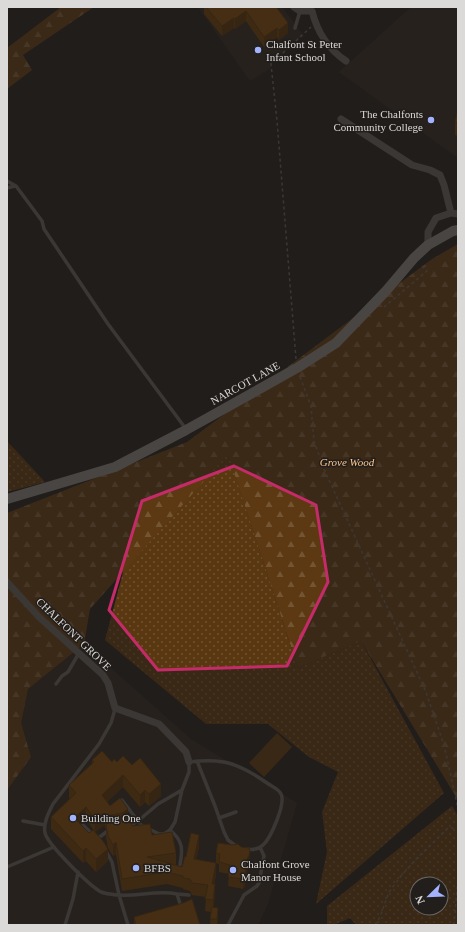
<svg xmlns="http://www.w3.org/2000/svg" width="465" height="932" font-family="Georgia,serif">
<defs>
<pattern id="green-dots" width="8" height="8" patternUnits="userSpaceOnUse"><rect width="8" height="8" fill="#593710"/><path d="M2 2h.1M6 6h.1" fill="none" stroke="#705332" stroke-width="1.8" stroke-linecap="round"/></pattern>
<pattern id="forest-firs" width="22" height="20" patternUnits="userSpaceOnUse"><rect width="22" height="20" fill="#5c3912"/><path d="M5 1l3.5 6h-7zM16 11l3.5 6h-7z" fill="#735534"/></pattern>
</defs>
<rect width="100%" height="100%" fill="#211e1b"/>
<path fill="#2e271f" d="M 198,7 L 282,7 L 303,35 L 271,64 L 271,68 L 250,81 Z
M 411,7 L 458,7 L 458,158 L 339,72 Z
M 84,644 L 192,740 L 297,803 L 268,904 L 258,925 L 7,925 L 7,725 L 28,689 Z"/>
<path fill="url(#green-dots)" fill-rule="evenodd" d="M 7,441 L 45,482 L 7,492 Z
M 228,453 L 298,668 L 361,641 L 444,793 L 316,904 L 327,852 L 322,812 L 338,772 L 309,757 L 268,724 L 206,724 L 105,640 L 136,524 Z
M 452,806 L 458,816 L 458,925 L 356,925 L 350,918 L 334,925 L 327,925 L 327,906 ZM 417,884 L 441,884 L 441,908 L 417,908 Z"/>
<path fill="url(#forest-firs)" d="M 61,7 L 94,7 L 23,55 L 32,70 L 7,89 L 7,48 Z
M 458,244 L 458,800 L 361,641 L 298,668 L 228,454 L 90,609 L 84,644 L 28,689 L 21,723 L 31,757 L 7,790 L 7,513 L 187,442 L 432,259 Z"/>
<path fill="#593710" d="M 277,733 L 292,747 L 264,777 L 249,763 Z"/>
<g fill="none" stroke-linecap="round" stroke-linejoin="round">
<path stroke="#5a5755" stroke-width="1.5" stroke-dasharray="3 3" stroke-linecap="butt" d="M 384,307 L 427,271 L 420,264
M 296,359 L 277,121 L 271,64 L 311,27
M 300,377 L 311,406 L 314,441 L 324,469 L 426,692 L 444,745 L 458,808
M 375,925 L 380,917 L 389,892 L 401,876 L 418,857 L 448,828 L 458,828
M 454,925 L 458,878"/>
<path stroke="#595755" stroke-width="3.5" d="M 295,28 L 300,11
M 7,181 L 16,186 L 42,221 L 44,229 L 108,324 L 186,429
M 7,188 L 15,186
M 56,684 L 62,676 L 68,672 L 79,653
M 115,709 L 111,723 L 99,744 L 53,804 C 49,812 43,823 45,833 C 48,845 90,886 101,892 C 104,893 108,894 110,894 C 132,899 155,889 177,894 L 181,907
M 197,761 L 215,806 L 224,832 L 228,840 L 236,846
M 119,802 L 122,800 L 141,825 L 159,834 L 164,834 L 170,830 L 175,822 L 182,790 L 189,772 L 189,762 C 224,758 238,763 267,783 C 271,786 279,789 281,794 C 286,803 271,838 263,845 C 259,849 252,850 246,849
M 219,818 L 236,812
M 23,821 L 45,825
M 83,825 L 93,835
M 127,827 L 138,821 L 158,804 L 182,790
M 170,830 C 183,841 183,849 180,865
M 97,839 L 109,830
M 106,851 L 112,862 L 119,895 L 128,925
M 7,867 L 54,847
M 177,894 L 189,895
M 65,925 L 73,899 L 78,872
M 228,925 L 244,895 L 257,886 L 259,883 L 264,856 L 260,847"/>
<path stroke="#595755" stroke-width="7" d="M 294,7 L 300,11 L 312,11 C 317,31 328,49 346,61
M 341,119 L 412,165 L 430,170 L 440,175 L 444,185 L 451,213
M 428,245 L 428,232 L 436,218 L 451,213 L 458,214
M 7,582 L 39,617 L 103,675 L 108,683 L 115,708 L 159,724 L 186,752 L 189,762"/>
<path stroke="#7a7774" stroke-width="10" d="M 7,499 L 115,467 L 186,430 L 297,368 L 336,343 L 386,291 L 414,258 L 428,245 L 453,231 L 458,230"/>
</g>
<path fill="#623a09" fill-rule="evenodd" d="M 204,7 L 276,7 L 288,33 L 279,40 L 277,37 L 264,47 L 246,21 L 235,29 L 234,28 L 222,36 L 204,14 Z
M 458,110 L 458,136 L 455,135 L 455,122 Z
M 92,760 L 117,762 L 161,796 L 149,806 L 145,802 L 140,807 L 123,787 L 107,802 L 110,806 L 120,798 L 128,819 L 132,826 L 152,835 L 176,853 L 176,865 L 182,867 L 186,857 L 199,847 L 196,859 L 216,875 L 214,884 L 215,896 L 213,907 L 218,914 L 217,925 L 210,925 L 211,912 L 205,911 L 206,897 L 192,895 L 190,891 L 183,889 L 183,888 L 167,884 L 122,891 L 116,854 L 113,856 L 108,848 L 106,837 L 106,828 L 105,828 L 105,825 L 95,832 L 108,861 L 96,872 L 86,861 L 83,863 L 51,829 L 51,817 L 70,799 L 69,797 L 69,785 L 92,764 ZM 86,819 L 95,832 L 89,833 L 81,824 Z
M 216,853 L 250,861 L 249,865 L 247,869 L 245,886 L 243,889 L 228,886 L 229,874 L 219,872 L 219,864 L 216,863 Z
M 134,917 L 200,925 L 134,925 Z"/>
<path fill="#503008" d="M 246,11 L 246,21 L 235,29 L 235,19 Z
M 234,18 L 234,28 L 222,36 L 222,26 Z
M 288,23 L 288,33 L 279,40 L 279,30 Z
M 277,28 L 277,37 L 264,47 L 264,37 Z
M 123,775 L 123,787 L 102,807 L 102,795 Z
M 161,784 L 161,796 L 149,806 L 149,794 Z
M 145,790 L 145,802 L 140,807 L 140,795 Z
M 86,807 L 86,819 L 74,830 L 74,818 Z
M 128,809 L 128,822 L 123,825 L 123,813 Z
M 105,813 L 105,825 L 95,832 L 95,820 Z
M 199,835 L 199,847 L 194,870 L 194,859 Z
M 116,842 L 116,854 L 113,856 L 113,845 Z
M 86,848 L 86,861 L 83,863 L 83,851 Z
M 108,849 L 108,861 L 96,872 L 96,859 Z
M 250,851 L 249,865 L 247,869 L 245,886 L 243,889 L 243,879 L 247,859 Z
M 216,863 L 216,875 L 212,896 L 212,884 Z
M 215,884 L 215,896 L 213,912 L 213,900 Z
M 218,908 L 218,914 L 217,925 L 217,919 Z"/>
<path fill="#72440b" stroke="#503008" d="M 206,7 L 276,7 L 288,23 L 279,30 L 277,28 L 264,37 L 246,11 L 235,19 L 234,18 L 222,26 Z
M 458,110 L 458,123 L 455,122 Z
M 102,751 L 112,762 L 114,759 L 117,762 L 123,756 L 132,765 L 140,758 L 161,784 L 149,794 L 145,790 L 140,795 L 123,775 L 102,795 L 110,806 L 120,798 L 128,809 L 123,813 L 105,816 L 105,813 L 95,820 L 86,807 L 74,818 L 89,833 L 93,830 L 103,841 L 108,849 L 96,859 L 86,848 L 83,851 L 51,817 L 76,793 L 69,785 L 94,762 L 92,760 Z
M 131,818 L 132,826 L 150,824 L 152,835 L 172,832 L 176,853 L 147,857 L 182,867 L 185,856 L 186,857 L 191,833 L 199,835 L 194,859 L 216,863 L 212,884 L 215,884 L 213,900 L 205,899 L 208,885 L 192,883 L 190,879 L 183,878 L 183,876 L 167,872 L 122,879 L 116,842 L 113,845 L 108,836 L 106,825 L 109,821 Z
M 218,843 L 232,845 L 238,844 L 241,847 L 249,848 L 250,851 L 249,856 L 247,859 L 245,876 L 243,879 L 228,877 L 230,865 L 219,862 L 220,854 L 216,853 Z
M 192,899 L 200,925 L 136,925 L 134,917 L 183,903 Z
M 212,907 L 218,908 L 217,919 L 210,919 Z"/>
<path d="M0 0H465V932H0ZM 234,466 L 316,505 L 328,582 L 287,666 L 158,670 L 109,610 L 142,501 Z" fill="#211e1b" fill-opacity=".55" fill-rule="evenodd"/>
<path fill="none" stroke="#c52b68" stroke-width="3" stroke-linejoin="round" d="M 234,466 L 316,505 L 328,582 L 287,666 L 158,670 L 109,610 L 142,501 Z"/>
<g fill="#a3b2fd" stroke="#211e1b" stroke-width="1.5">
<circle cx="258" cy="50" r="4"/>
<circle cx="431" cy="120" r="4"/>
<circle cx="73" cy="818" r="4"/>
<circle cx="136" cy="868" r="4"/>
<circle cx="233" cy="870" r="4"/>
</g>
<g text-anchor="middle" stroke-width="3" stroke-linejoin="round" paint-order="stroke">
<g font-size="11" fill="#dcdad8" stroke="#211e1b" text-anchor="start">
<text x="266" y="48">Chalfont St Peter<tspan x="266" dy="13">Infant School</tspan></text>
<text x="423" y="118" text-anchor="end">The Chalfonts<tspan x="423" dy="13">Community College</tspan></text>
<text x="81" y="822">Building One</text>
<text x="241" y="868">Chalfont Grove<tspan x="241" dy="13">Manor House</tspan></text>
<text x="144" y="872">BFBS</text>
</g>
<g font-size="11" fill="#dcdad8" stroke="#211e1b">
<text transform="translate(245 383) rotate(-29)" y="4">NARCOT LANE</text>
<text transform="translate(74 634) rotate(44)" y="4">CHALFONT GROVE</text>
</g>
<g font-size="11" font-style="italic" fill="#fec58d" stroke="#211e1b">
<text x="347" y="466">Grove Wood</text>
</g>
</g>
<rect width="465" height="932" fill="none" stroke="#dcdad8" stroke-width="16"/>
<g transform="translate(429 896) rotate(247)"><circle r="19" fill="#211e1b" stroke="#6c6967"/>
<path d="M0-3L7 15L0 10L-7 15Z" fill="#a3b2fd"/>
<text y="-6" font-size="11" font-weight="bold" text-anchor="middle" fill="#dcdad8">N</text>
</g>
</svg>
